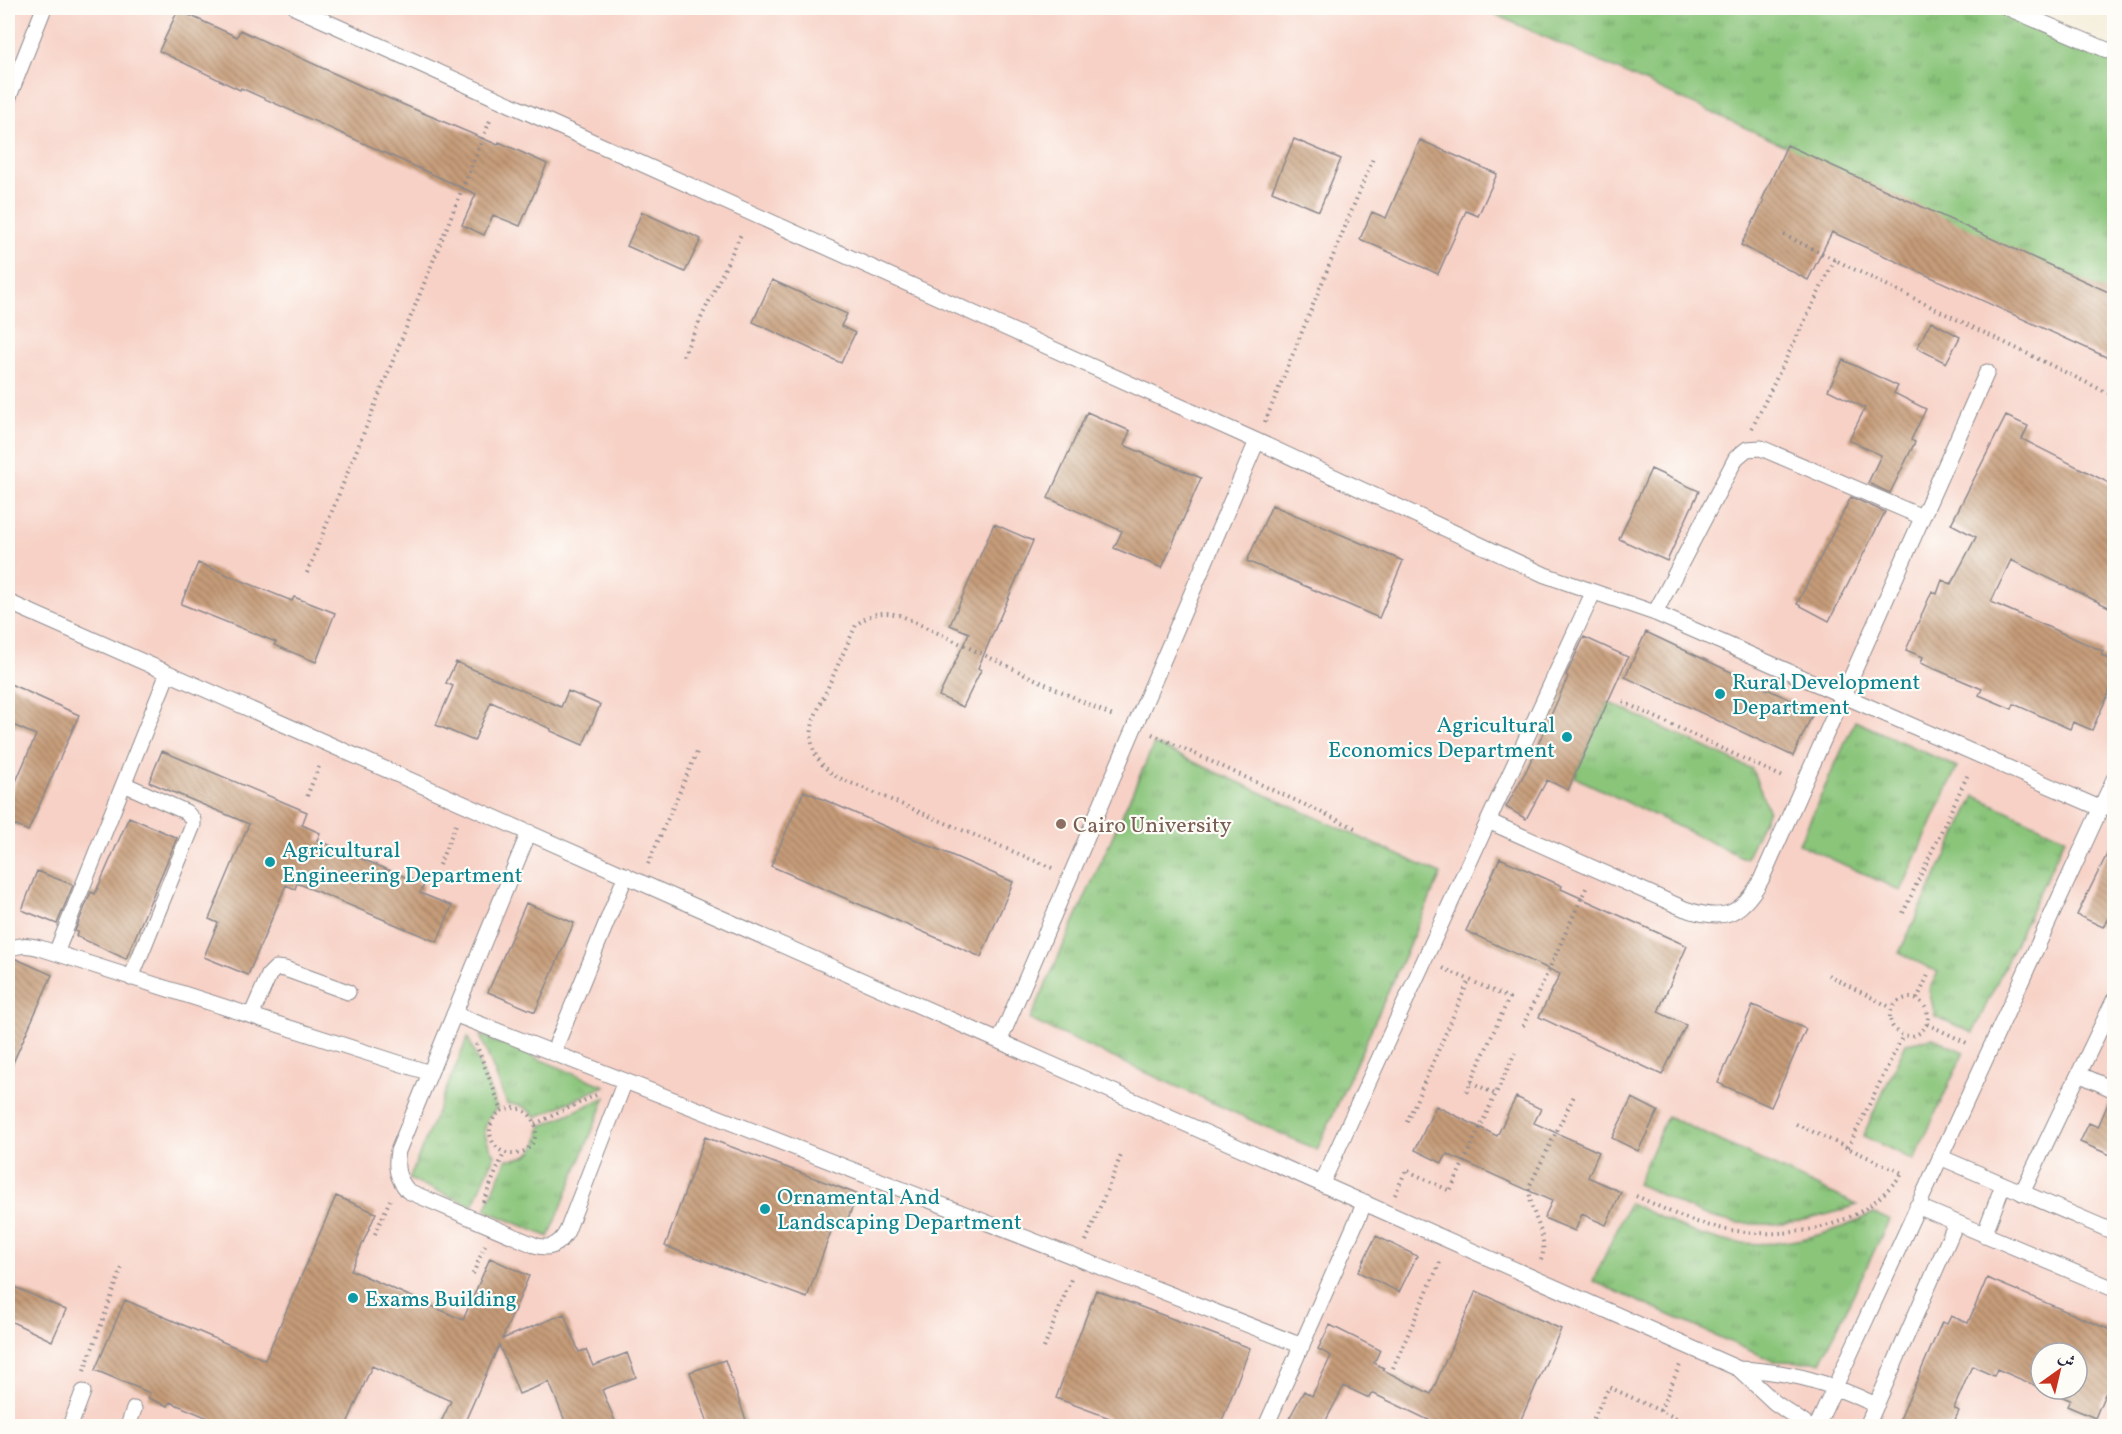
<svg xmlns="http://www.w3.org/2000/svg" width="2122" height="1434" font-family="Vollkorn,Amiri,serif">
<defs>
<pattern id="grass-tufts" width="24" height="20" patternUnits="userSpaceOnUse" patternTransform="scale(1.5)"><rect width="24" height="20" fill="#8ac57a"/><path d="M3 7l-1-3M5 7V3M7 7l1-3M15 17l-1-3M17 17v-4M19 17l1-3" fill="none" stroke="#70a065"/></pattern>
<pattern id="building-back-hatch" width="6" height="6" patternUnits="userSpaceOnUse" patternTransform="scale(1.5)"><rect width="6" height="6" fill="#c69c79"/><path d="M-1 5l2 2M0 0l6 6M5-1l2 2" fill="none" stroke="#a07f64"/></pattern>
</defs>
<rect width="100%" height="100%" fill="#fdfcf7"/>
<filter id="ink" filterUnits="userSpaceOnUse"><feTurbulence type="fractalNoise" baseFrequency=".0167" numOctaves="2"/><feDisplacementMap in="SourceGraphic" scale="12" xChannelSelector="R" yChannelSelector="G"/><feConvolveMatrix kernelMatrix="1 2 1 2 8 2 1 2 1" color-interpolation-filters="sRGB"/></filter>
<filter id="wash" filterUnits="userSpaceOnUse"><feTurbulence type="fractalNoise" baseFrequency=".008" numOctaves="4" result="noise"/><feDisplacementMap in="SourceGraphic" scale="24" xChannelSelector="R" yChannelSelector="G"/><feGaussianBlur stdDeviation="1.35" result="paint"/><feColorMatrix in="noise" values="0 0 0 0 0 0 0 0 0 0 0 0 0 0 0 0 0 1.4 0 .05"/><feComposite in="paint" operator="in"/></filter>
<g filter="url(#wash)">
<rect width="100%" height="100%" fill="#f5efdd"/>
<path fill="#f7d1c6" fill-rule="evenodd" d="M 8,8 L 1481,8 L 2114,295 L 2114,1426 L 8,1426 ZM 2041,1353 L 2077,1353 L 2077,1389 L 2041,1389 Z"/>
<path fill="url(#grass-tufts)" stroke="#56745a" stroke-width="1.5" d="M 1481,8 L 1996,8 L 2114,59 L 2114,295 Z
M 1608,702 L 1752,769 L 1768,810 L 1746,859 L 1574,777 Z
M 1855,721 L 1957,767 L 1901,891 L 1799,844 Z
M 1154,744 L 1441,874 L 1317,1150 L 1030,1020 Z
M 1975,796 L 2065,838 L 1973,1033 L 1935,1016 L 1929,990 L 1938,972 L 1899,953 Z
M 480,1035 L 605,1086 L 536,1117 C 527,1107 520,1104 507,1104 Z
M 468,1037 L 497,1108 C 481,1122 482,1138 495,1154 L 473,1206 L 409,1179 Z
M 1933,1038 L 1964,1052 L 1914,1160 L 1863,1136 L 1906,1043 Z
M 606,1097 L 549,1237 L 485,1210 L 507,1159 C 530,1160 539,1149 540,1127 Z
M 1667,1116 L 1857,1205 C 1810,1222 1757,1233 1708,1216 C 1684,1208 1661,1194 1637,1184 Z
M 1629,1203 C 1652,1213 1676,1226 1700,1235 C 1759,1254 1821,1240 1874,1213 L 1889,1220 L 1821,1362 L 1773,1361 L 1593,1281 Z"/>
<g id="blocks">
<path fill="url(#building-back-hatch)" d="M 178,10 L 237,37 L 240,30 L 381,95 L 498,145 L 499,142 L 547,164 L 520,226 L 493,215 L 484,235 L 462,225 L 476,194 L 241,88 L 240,90 L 159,51 Z
M 1294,139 L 1341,159 L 1319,211 L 1272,191 Z
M 1420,140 L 1497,174 L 1478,216 L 1466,211 L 1438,274 L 1360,239 L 1372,212 L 1386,218 Z
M 1787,145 L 2115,295 L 2115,361 L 1832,232 L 1808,280 L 1741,245 L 1764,201 L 1762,200 Z
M 642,212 L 701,239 L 685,272 L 627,246 Z
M 772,280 L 847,314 L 841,326 L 855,333 L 841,363 L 753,322 Z
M 1931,321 L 1960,337 L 1946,363 L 1917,348 Z
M 1843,360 L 1898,386 L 1894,393 L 1926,409 L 1911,440 L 1915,442 L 1890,493 L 1868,483 L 1881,455 L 1849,440 L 1865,408 L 1828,390 Z
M 1087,412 L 1130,431 L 1124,445 L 1201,478 L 1162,568 L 1114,548 L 1122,531 L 1048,498 Z
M 2006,416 L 2028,426 L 2022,439 L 2115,486 L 2115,610 L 2011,560 L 1991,602 L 2103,651 L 2101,655 L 2115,661 L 2115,679 L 2092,730 L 2073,722 L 2070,729 L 2014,704 L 2012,709 L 1979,695 L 1982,689 L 1921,663 L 1923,657 L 1906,650 L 1932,591 L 1937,594 L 1942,580 L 1951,584 L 1976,537 L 1951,524 Z
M 1651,469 L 1699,491 L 1667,561 L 1619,539 Z
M 1851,497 L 1885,512 L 1829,621 L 1797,604 Z
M 1272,505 L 1403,561 L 1379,618 L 1247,561 Z
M 994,524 L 1033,541 L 978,668 L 981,670 L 963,707 L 939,696 L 969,633 L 950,625 Z
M 198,563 L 292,601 L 294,597 L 335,613 L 316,662 L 274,645 L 276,642 L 181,604 Z
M 1646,632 L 1814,711 L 1793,756 L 1625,677 Z
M 1584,637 L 1628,657 L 1568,790 L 1547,780 L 1526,819 L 1506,807 L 1527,769 L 1568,677 L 1566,675 Z
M 456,662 L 561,707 L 568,691 L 600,705 L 583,745 L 551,731 L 551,729 L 491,702 L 474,741 L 436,725 L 453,686 L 446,683 Z
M 8,683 L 79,715 L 28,831 L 8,822 L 8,800 L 36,735 L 8,723 Z
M 162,751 L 307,812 L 302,825 L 320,833 L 317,840 L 424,885 L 420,893 L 452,906 L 437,942 L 297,883 L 295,889 L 286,885 L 248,975 L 204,957 L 218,923 L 209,919 L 249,824 L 149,782 Z
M 804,791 L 1013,882 L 981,957 L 771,866 Z
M 129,817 L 177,838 L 126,959 L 76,936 L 78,932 L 75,931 L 91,892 L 95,894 Z
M 2115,838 L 2115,905 L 2103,927 L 2077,915 Z
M 1500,858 L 1562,886 L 1561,889 L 1687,946 L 1658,1012 L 1686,1025 L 1662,1075 L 1539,1017 L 1560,974 L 1466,931 Z
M 37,871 L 73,885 L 57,924 L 22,910 Z
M 526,903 L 574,923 L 535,1012 L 488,992 Z
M 14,958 L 52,975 L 8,1074 L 8,960 Z
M 1753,1005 L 1806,1029 L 1771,1107 L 1718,1083 Z
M 1516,1097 L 1541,1109 L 1534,1123 L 1599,1152 L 1588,1177 L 1621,1192 L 1606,1225 L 1582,1214 L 1575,1231 L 1544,1218 L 1552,1201 L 1447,1154 L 1442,1163 L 1415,1150 L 1436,1106 L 1497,1136 Z
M 1632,1098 L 1658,1111 L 1638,1151 L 1612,1138 Z
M 2110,1099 L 2115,1100 L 2115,1157 L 2080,1142 L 2089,1123 L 2098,1127 Z
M 705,1137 L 857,1194 L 845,1227 L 834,1223 L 807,1298 L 665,1246 Z
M 336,1196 L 376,1213 L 351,1270 L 463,1320 L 490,1258 L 529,1276 L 502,1339 L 564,1314 L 579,1352 L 586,1350 L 593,1366 L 627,1353 L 636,1377 L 602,1390 L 617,1426 L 567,1426 L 549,1382 L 519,1394 L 499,1345 L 463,1426 L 439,1426 L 451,1401 L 372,1366 L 346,1426 L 227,1426 L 170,1402 L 168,1406 L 148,1398 L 150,1393 L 95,1370 L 125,1300 L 265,1360 Z
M 1376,1236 L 1417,1256 L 1399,1292 L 1358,1272 Z
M 1987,1278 L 2115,1332 L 2115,1398 L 2105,1394 L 2095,1418 L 2067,1406 L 2070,1400 L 2044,1389 L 2077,1389 L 2077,1353 L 2041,1353 L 2041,1388 L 1997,1369 L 1994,1376 L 1972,1366 L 1954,1408 L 1959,1411 L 1952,1426 L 1897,1426 L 1942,1322 L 1947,1324 L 1951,1316 L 1968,1323 Z
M 8,1284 L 66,1310 L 52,1341 L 8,1320 Z
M 1096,1290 L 1250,1348 L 1220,1426 L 1131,1426 L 1056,1398 Z
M 1476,1291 L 1561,1329 L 1518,1426 L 1441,1426 L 1372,1393 L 1369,1398 L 1344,1386 L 1323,1426 L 1285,1426 L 1304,1391 L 1312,1396 L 1331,1356 L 1318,1349 L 1330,1325 L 1380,1350 L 1374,1363 L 1384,1368 L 1383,1370 L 1431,1394 Z
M 725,1360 L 748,1426 L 709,1426 L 690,1372 Z"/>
</g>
</g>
<g filter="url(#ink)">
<use href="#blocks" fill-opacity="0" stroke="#8c888c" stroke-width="1.5"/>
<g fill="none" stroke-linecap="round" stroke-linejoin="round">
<g stroke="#8c888c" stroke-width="17">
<path id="service" d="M 296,8 L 1257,441 L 1545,575 L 1655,613 L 2102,809
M 2008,8 L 2114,53
M 8,99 L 44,8
M 8,602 L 1739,1369 L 1774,1402 L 1808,1426
M 1655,613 L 1736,458 L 1747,449 L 1761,448 L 1922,517
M 124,784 L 186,812 L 193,820 L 193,825 L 131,978
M 1488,821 L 1685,909 C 1724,922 1740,916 1761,880 L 1987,372
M 529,832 L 398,1151 C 395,1168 397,1178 408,1191 L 534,1245 C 549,1250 559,1246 567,1231 L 625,1081
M 8,950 C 18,944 28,945 40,948 L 430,1073
M 56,953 L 168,673
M 454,1014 L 1302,1346
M 251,1016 L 269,975 L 276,968 L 285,969 L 348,992
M 1000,1040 L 1257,441
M 553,1053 L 626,875
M 2079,1074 L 2114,1090
M 1940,1157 L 2114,1232
M 1322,1183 L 1593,593
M 2022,1193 L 2114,1000
M 1917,1206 L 2114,1289
M 1984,1235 L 2003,1185
M 1739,1369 C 1794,1372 1827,1382 1876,1405
M 70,1426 L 83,1392
M 128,1426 L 134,1409
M 1266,1426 L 1365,1202
M 1817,1426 L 2114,779
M 1867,1426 L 1956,1223"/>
</g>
<path stroke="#8c888c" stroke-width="4" stroke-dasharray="1.5 4.5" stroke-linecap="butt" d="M 1784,235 L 2114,396
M 683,356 L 742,232
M 1265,422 L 1374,156
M 1752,428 L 1835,259
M 307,573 L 491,118
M 1623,702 L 1785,778
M 1152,734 L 1355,828
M 307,796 L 320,764
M 648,864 L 697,752
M 439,865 L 457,822
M 1052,868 L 837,777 C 814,762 806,742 815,716 L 856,625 C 871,613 883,610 902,616 L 1115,717
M 1903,913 L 1969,772
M 1443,968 L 1509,998 L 1465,1095
M 1828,975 L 1892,1008
M1890 1017a19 19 0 1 1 38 0a19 19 0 1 1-38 0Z
M 1917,999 L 1929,973
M 1927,1024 L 1969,1044
M 1523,1026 L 1587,886
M 476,1044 L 502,1111
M 1471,1082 L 1495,1094
M490 1131a23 23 0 1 1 46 0a23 23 0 1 1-46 0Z
M 1407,1122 L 1469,980
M 535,1124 L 596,1095
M 1796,1124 L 1904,1174
M 1848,1148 L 1903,1035
M 1395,1195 L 1406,1170 L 1450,1191 L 1515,1053
M 1636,1196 C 1657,1205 1678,1217 1700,1223 C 1749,1238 1812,1238 1858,1213 C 1876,1203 1890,1188 1903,1173
M 483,1202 L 504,1153
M 375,1234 L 390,1200
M 1086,1241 L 1122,1153
M 1541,1260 C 1551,1234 1526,1212 1530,1185 L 1575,1094
M 473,1274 L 485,1245
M 1044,1348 L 1071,1279
M 1393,1368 L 1441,1260
M 84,1371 L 122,1268
M 1660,1411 L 1680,1365
M 370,1426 L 374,1421
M 1609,1426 L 1593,1419 L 1609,1387 L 1693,1426"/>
<use href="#service" stroke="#fff" stroke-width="15"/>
</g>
</g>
<g fill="#0f9aa8" stroke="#fdfcf7" stroke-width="2">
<circle cx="1720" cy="694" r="6"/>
<circle cx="1567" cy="737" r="6"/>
<circle cx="270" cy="862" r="6"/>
<circle cx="765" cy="1209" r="6"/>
<circle cx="353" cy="1298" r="6"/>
</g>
<circle fill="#8d6e63" stroke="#fdfcf7" stroke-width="2" cx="1061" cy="824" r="6"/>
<g text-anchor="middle" stroke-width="4.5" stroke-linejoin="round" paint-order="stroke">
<g font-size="22" fill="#0d838f" stroke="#fdfcf7" text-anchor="start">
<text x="1732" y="689">Rural Development<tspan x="1732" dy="25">Department</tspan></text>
<text x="1555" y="732" text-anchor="end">Agricultural<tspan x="1555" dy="25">Economics Department</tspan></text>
<text x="282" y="857">Agricultural<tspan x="282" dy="25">Engineering Department</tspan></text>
<text x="777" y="1204">Ornamental And<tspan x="777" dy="25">Landscaping Department</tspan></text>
<text x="365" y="1306">Exams Building</text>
</g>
<g font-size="22" fill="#785e54" stroke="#fdfcf7" text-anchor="start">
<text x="1073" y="832">Cairo University</text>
</g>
</g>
<rect width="2122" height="1434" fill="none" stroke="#fdfcf7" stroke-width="30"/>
<g transform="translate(2059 1371) rotate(34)"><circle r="28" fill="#fdfcf7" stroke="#a5a5ac" stroke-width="1.5"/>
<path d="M0-4.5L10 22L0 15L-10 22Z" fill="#c8321e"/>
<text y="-9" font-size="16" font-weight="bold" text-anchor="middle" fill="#22223b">ش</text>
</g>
</svg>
